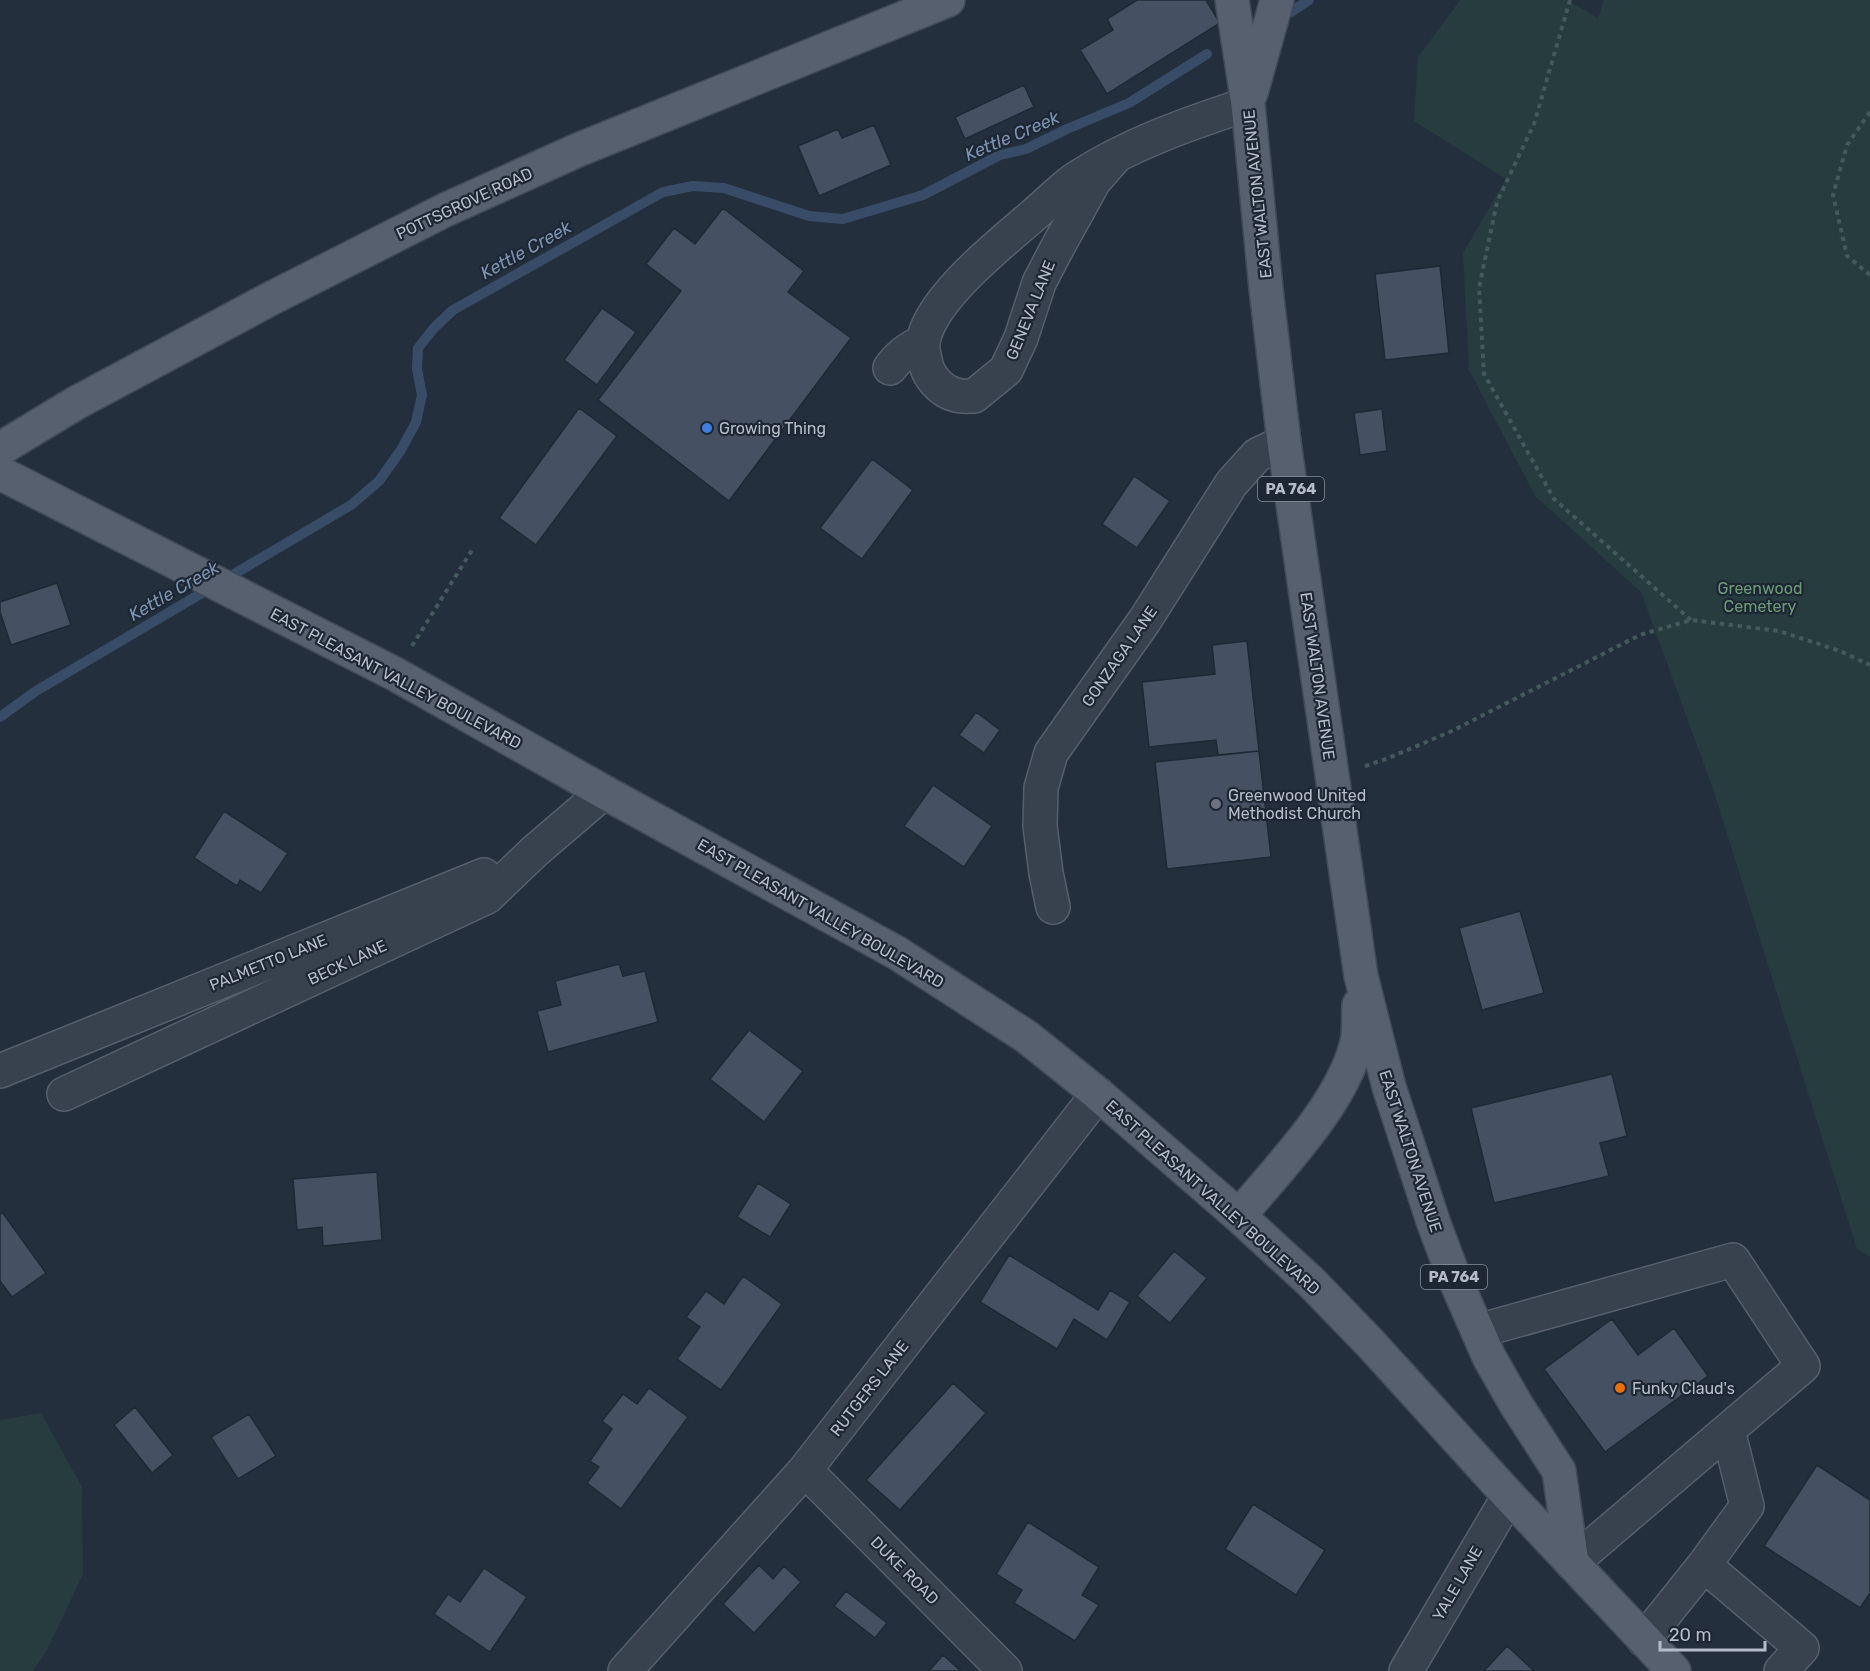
<svg xmlns="http://www.w3.org/2000/svg" width="1870" height="1671" font-family="Rubik,sans-serif">
<rect width="100%" height="100%" fill="#242f3e"/>
<path fill="#263c3f" d="M 1460,0 L 1567,0 L 1598,18 L 1604,0 L 1870,0 L 1870,1257 L 1857,1249 L 1713,789 L 1641,592 L 1535,496 L 1469,370 L 1463,253 L 1506,179 L 1414,121 L 1418,57 Z
M 41,1413 L 82,1487 L 83,1574 L 47,1650 L 33,1671 L 0,1671 L 0,1420 Z"/>
<g fill="none" stroke-linecap="round" stroke-linejoin="round">
<path stroke="#394c67" stroke-width="10" d="M 1291,12 L 1309,0
M 0,717 L 36,691 L 351,505 L 379,481 L 401,450 L 416,422 L 422,395 L 417,369 L 418,348 L 434,328 L 453,310 L 663,192 L 693,186 L 724,188 L 809,216 L 843,219 L 923,195 L 1000,155 L 1026,149 L 1067,129 L 1129,103 L 1207,54"/>
</g>
<path fill="#455162" stroke="#1f2835" stroke-width="1.5" d="M 1137,0 L 1206,0 L 1220,23 L 1107,94 L 1080,50 L 1113,30 L 1107,19 Z
M 1024,85 L 1034,107 L 965,139 L 955,117 Z
M 874,125 L 891,165 L 819,196 L 798,146 L 838,129 L 842,138 Z
M 723,208 L 804,271 L 788,292 L 851,338 L 729,501 L 598,400 L 681,291 L 646,264 L 674,228 L 695,244 Z
M 1440,266 L 1449,353 L 1385,360 L 1375,274 Z
M 602,308 L 636,332 L 597,385 L 564,360 Z
M 579,408 L 617,436 L 536,545 L 499,518 Z
M 1382,409 L 1387,451 L 1360,455 L 1354,413 Z
M 872,459 L 913,490 L 862,559 L 820,528 Z
M 1134,476 L 1170,501 L 1137,548 L 1102,524 Z
M 57,583 L 71,625 L 11,645 L 0,612 L 0,602 Z
M 1247,641 L 1259,751 L 1218,755 L 1216,740 L 1149,747 L 1142,682 L 1215,674 L 1212,645 Z
M 976,712 L 1000,730 L 984,753 L 959,735 Z
M 1259,751 L 1271,857 L 1167,869 L 1155,762 Z
M 933,785 L 992,826 L 964,867 L 904,826 Z
M 224,811 L 288,853 L 261,893 L 240,880 L 237,886 L 194,858 Z
M 1520,911 L 1544,993 L 1482,1010 L 1459,928 Z
M 619,964 L 623,976 L 645,971 L 658,1022 L 548,1052 L 537,1011 L 561,1005 L 555,981 Z
M 749,1030 L 803,1071 L 764,1122 L 710,1079 Z
M 1612,1074 L 1627,1136 L 1600,1143 L 1609,1176 L 1494,1203 L 1471,1108 Z
M 377,1172 L 382,1240 L 323,1246 L 322,1227 L 297,1230 L 293,1179 Z
M 758,1183 L 791,1204 L 770,1237 L 737,1217 Z
M 2,1212 L 46,1273 L 12,1297 L 0,1281 L 0,1214 Z
M 1174,1251 L 1207,1278 L 1170,1323 L 1137,1296 Z
M 1009,1255 L 1098,1310 L 1110,1290 L 1130,1302 L 1107,1340 L 1074,1319 L 1057,1349 L 980,1302 Z
M 743,1276 L 782,1304 L 721,1390 L 677,1359 L 700,1327 L 686,1317 L 706,1291 L 724,1304 Z
M 1612,1319 L 1638,1355 L 1674,1328 L 1708,1376 L 1605,1452 L 1544,1369 Z
M 953,1383 L 986,1413 L 900,1510 L 866,1480 Z
M 649,1388 L 688,1417 L 621,1509 L 587,1483 L 599,1467 L 590,1461 L 612,1429 L 602,1421 L 623,1394 L 637,1404 Z
M 135,1407 L 173,1455 L 152,1473 L 114,1425 Z
M 249,1414 L 276,1456 L 238,1479 L 211,1437 Z
M 1817,1465 L 1870,1500 L 1870,1593 L 1860,1608 L 1764,1546 Z
M 1253,1504 L 1325,1550 L 1296,1595 L 1225,1549 Z
M 1028,1522 L 1099,1567 L 1082,1595 L 1099,1605 L 1075,1641 L 1014,1603 L 1022,1590 L 996,1574 Z
M 759,1565 L 773,1579 L 784,1566 L 801,1582 L 754,1633 L 723,1604 Z
M 484,1568 L 527,1597 L 490,1652 L 434,1614 L 448,1594 L 460,1602 Z
M 846,1591 L 887,1623 L 875,1638 L 834,1606 Z
M 1507,1646 L 1534,1671 L 1484,1671 Z
M 943,1655 L 961,1671 L 929,1671 Z"/>
<g fill="none" stroke-linecap="round" stroke-linejoin="round">
<g stroke="#565f6c" stroke-width="36">
<path id="minor" d="M 1116,156 L 1094,181 L 1055,252 L 1039,283 L 1021,338 L 1006,370 L 974,396 C 968,396 961,397 956,395 C 940,391 927,375 925,360 C 924,354 922,347 923,342 C 930,298 1003,242 1036,213 C 1049,202 1062,188 1077,178 C 1129,144 1190,123 1248,104
M 890,368 C 899,355 909,348 923,342
M 1053,907 L 1046,873 L 1040,826 L 1041,788 L 1051,753 L 1145,620 L 1231,484 L 1257,455 L 1284,442
M 0,1071 L 484,875
M 64,1094 L 487,897 L 535,851 L 604,792
M 1478,1331 L 1733,1260 L 1803,1366 L 1572,1563
M 805,1470 L 1005,1671
M 1704,1565 L 1802,1648 L 1781,1671
M 1644,1640 L 1704,1565 L 1747,1506 L 1728,1430
M 625,1671 L 805,1470 L 1098,1094
M 1406,1671 L 1509,1496"/>
</g>
<g stroke="#414a57" stroke-width="36">
<path id="major" d="M 1232,0 L 1248,104 L 1266,289 L 1284,442 L 1361,976 L 1389,1087 L 1434,1224 L 1454,1277 L 1489,1357 L 1517,1406 L 1559,1471 L 1572,1563
M 1251,93 L 1277,0
M 0,449 L 76,403 L 270,299 L 445,210 L 578,150 L 948,0
M 0,473 L 395,674 L 604,792 L 897,953 L 1027,1037 L 1098,1094 L 1239,1216 L 1311,1282 L 1371,1344 L 1509,1496 L 1674,1671
M 1239,1216 C 1279,1168 1340,1106 1356,1046 C 1360,1034 1358,1018 1359,1005"/>
</g>
<path stroke="#44595c" stroke-width="4" stroke-dasharray="4.5 4.5" stroke-linecap="butt" d="M 1570,0 L 1534,124 L 1497,202 L 1479,288 L 1484,374 L 1554,499 L 1691,620
M 1870,112 L 1847,145 L 1833,195 L 1847,256 L 1870,275
M 412,646 L 472,550
M 1365,766 L 1386,759 L 1452,731 L 1640,635 L 1691,620 L 1779,631 L 1840,651 L 1870,665"/>
<use href="#minor" stroke="#38414e" stroke-width="33"/>
<use href="#major" stroke="#56606e" stroke-width="33"/>
</g>
<circle fill="#3f7fe0" stroke="#1d2633" stroke-width="2" cx="707" cy="428" r="6"/>
<circle fill="#6b7280" stroke="#1d2633" stroke-width="2" cx="1216" cy="804" r="6"/>
<circle fill="#e8710a" stroke="#1d2633" stroke-width="2" cx="1620" cy="1388" r="6"/>
<g text-anchor="middle" stroke-width="4.5" stroke-linejoin="round" paint-order="stroke">
<g fill="#1d2633" stroke="#878f9c" stroke-width="1.5">
<rect x="1258" y="477" width="66" height="24" rx="4.5"/>
<rect x="1421" y="1265" width="66" height="24" rx="4.5"/>
</g>
<g font-size="15" font-weight="bold" fill="#b4bcc9">
<text x="1291" y="494">PA 764</text>
<text x="1454" y="1282">PA 764</text>
</g>
<g font-size="16" fill="#b4bcc9" stroke="#1d2633">
<text transform="translate(1257 194) rotate(-96)" y="6">EAST WALTON AVENUE</text>
<text transform="translate(464 203) rotate(-25)" y="6">POTTSGROVE ROAD</text>
<text transform="translate(1030 310) rotate(-68)" y="6">GENEVA LANE</text>
<text transform="translate(1119 656) rotate(-55)" y="6">GONZAGA LANE</text>
<text transform="translate(1318 676) rotate(82)" y="6">EAST WALTON AVENUE</text>
<text transform="translate(396 678) rotate(28)" y="6">EAST PLEASANT VALLEY BOULEVARD</text>
<text transform="translate(821 913) rotate(30)" y="6">EAST PLEASANT VALLEY BOULEVARD</text>
<text transform="translate(268 962) rotate(-22)" y="6">PALMETTO LANE</text>
<text transform="translate(347 962) rotate(-25)" y="6">BECK LANE</text>
<text transform="translate(1411 1151) rotate(72)" y="6">EAST WALTON AVENUE</text>
<text transform="translate(1213 1197) rotate(42)" y="6">EAST PLEASANT VALLEY BOULEVARD</text>
<text transform="translate(869 1388) rotate(-52)" y="6">RUTGERS LANE</text>
<text transform="translate(905 1570) rotate(45)" y="6">DUKE ROAD</text>
<text transform="translate(1457 1583) rotate(-60)" y="6">YALE LANE</text>
</g>
<g font-size="16" fill="#b4bcc9" stroke="#1d2633" text-anchor="start">
<text x="719" y="434">Growing Thing</text>
<text x="1228" y="801">Greenwood United<tspan x="1228" dy="18">Methodist Church</tspan></text>
<text x="1632" y="1394">Funky Claud's</text>
</g>
<g font-size="16" fill="#6b9a76" stroke="#1d2633">
<text x="1760" y="594">Greenwood<tspan x="1760" dy="18">Cemetery</tspan></text>
</g>
<g font-size="18" font-style="italic" fill="#7c92b1" stroke="#1d2633">
<text transform="translate(1012 136) rotate(-23)" y="6">Kettle Creek</text>
<text transform="translate(526 250) rotate(-29)" y="6">Kettle Creek</text>
<text transform="translate(174 591) rotate(-30)" y="6">Kettle Creek</text>
</g>
</g>
<path d="M1660 1641v9h105v-9" fill="none" stroke="#b4bcc9" stroke-width="3"/>
<text x="1669" y="1641" font-size="18" fill="#b4bcc9" stroke="#1d2633" stroke-width="4.5" paint-order="stroke">20 m</text>
</svg>
